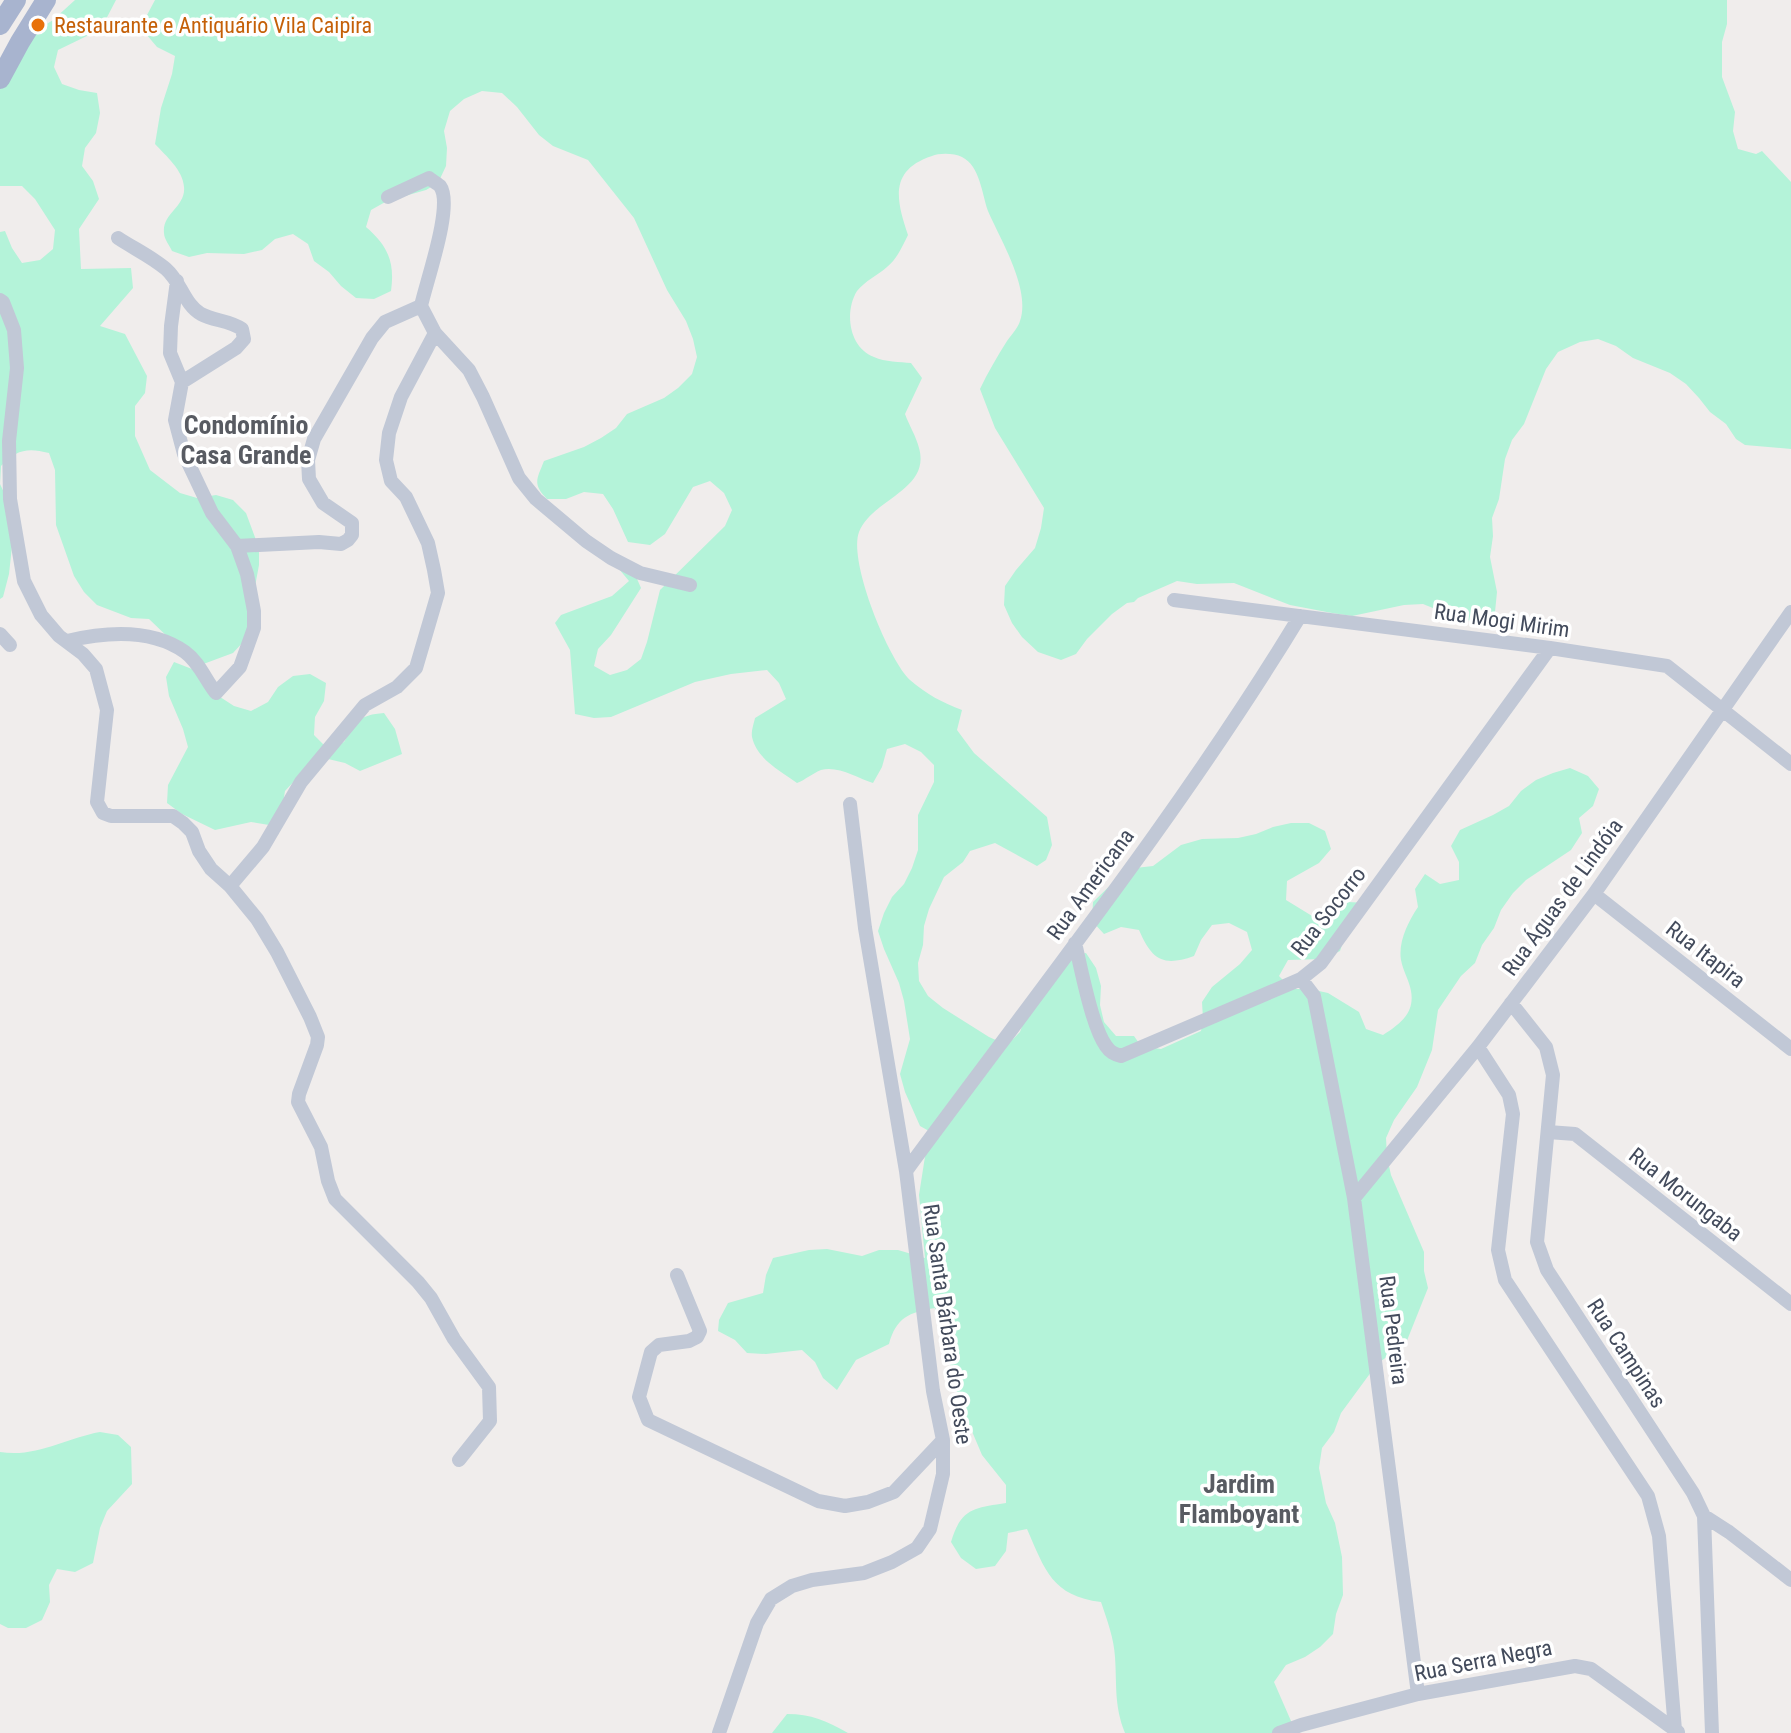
<svg xmlns="http://www.w3.org/2000/svg" width="1791" height="1733" font-family="'Roboto Condensed',sans-serif">
<rect width="100%" height="100%" fill="#f0edec"/>
<path fill="#b4f3d9" d="M 75,0 L 116,0 L 104,23 L 91,34 L 58,50 L 54,67 L 62,84 L 79,90 L 97,93 L 100,113 L 96,133 L 85,148 L 82,166 L 93,181 L 99,199 L 79,229 L 81,269 L 131,268 L 133,288 L 100,326 L 125,334 L 147,376 L 145,393 L 135,406 L 135,436 L 150,470 L 180,493 L 197,498 L 216,495 L 233,500 L 246,513 L 259,548 L 259,565 L 245,640 L 233,653 L 198,666 L 149,619 L 131,618 L 97,605 L 84,592 L 74,576 L 56,525 L 55,470 L 49,453 C 27,447 16,450 1,466 L 0,484 L 8,501 L 13,537 L 9,574 L 3,597 L 0,599 L 0,232 L 5,231 L 12,248 L 22,263 L 40,260 L 53,249 L 55,230 L 35,199 L 22,186 L 0,186 L 0,73 L 36,31 L 53,20 Z
M 155,0 L 1727,0 L 1727,24 L 1722,42 L 1722,77 L 1735,112 L 1733,131 L 1738,149 L 1756,154 L 1762,151 L 1791,182 L 1791,449 L 1745,445 L 1736,439 L 1726,424 L 1710,412 L 1699,398 L 1686,384 L 1670,373 L 1633,358 L 1616,346 L 1598,339 L 1580,342 L 1558,352 L 1546,369 L 1524,424 L 1512,440 L 1505,459 L 1499,499 L 1492,518 L 1493,536 L 1490,557 L 1497,592 L 1495,612 L 1480,622 L 1460,619 L 1423,604 L 1404,605 L 1352,616 L 1332,613 L 1290,605 L 1234,583 L 1197,584 L 1177,581 L 1138,598 L 1134,602 L 1127,603 L 1112,614 L 1087,639 L 1076,654 L 1061,660 L 1038,652 L 1022,637 L 1012,623 L 1004,605 L 1005,586 L 1016,570 L 1035,548 L 1041,528 L 1044,508 L 995,428 L 980,389 C 988,372 997,357 1007,341 C 1011,335 1018,328 1020,321 C 1031,289 1000,239 988,211 C 982,194 980,166 962,157 C 954,153 939,153 932,156 C 889,170 896,200 908,235 C 902,247 897,259 887,267 C 878,275 865,281 857,291 C 844,312 849,348 874,357 C 885,362 900,362 911,363 L 922,378 L 905,414 C 909,425 916,436 919,448 C 931,490 872,499 859,532 C 848,561 888,659 910,680 C 926,694 943,703 962,710 L 957,730 L 974,753 L 1047,817 L 1052,845 L 1046,860 L 1037,866 L 995,843 L 970,851 L 963,862 L 944,877 L 929,909 L 924,926 L 923,945 L 918,963 L 919,981 L 928,996 L 943,1008 L 989,1037 L 1007,1045 L 1020,1032 L 1026,1015 L 1068,956 L 1086,953 L 1096,968 L 1101,986 L 1100,1005 L 1104,1022 L 1116,1036 L 1134,1036 L 1141,1046 L 1161,1049 L 1201,1031 L 1203,1019 L 1202,1002 L 1212,987 L 1240,964 L 1252,950 L 1247,932 L 1229,923 L 1212,925 L 1201,940 L 1194,956 C 1163,967 1152,960 1139,930 L 1121,927 L 1104,934 L 1092,921 L 1093,902 L 1119,877 L 1135,868 L 1153,866 L 1181,845 L 1202,839 L 1238,838 L 1256,834 L 1273,827 L 1291,823 L 1309,823 L 1325,831 L 1331,849 L 1319,863 L 1287,881 L 1286,900 L 1317,919 L 1335,914 L 1348,902 L 1367,903 L 1346,933 L 1340,951 L 1323,959 L 1288,960 L 1279,976 L 1292,989 L 1310,989 L 1328,993 L 1359,1012 L 1366,1029 L 1383,1035 C 1400,1024 1415,1013 1411,991 C 1409,980 1403,971 1401,960 C 1398,942 1408,922 1418,907 L 1415,889 L 1425,874 L 1440,884 L 1459,880 L 1459,862 L 1451,846 L 1460,830 L 1493,815 L 1509,806 L 1521,791 L 1536,780 L 1553,773 L 1570,768 L 1588,776 L 1599,789 L 1593,806 L 1579,818 L 1582,833 L 1571,850 L 1526,880 L 1513,893 L 1501,910 L 1494,928 L 1482,945 L 1475,963 L 1461,976 L 1438,1010 L 1432,1050 L 1417,1087 L 1394,1120 L 1386,1138 L 1387,1157 L 1391,1175 L 1424,1252 L 1424,1271 L 1428,1288 L 1406,1343 L 1377,1364 L 1341,1413 L 1334,1432 L 1322,1448 L 1319,1468 L 1326,1503 L 1335,1523 L 1342,1557 L 1343,1595 L 1336,1614 L 1333,1634 L 1320,1647 L 1305,1657 L 1286,1665 L 1274,1682 L 1291,1721 L 1293,1733 L 1125,1733 C 1114,1705 1117,1686 1115,1657 C 1114,1638 1107,1620 1101,1602 C 1052,1596 1045,1570 1027,1529 L 1008,1533 L 1006,1551 L 995,1566 L 976,1569 L 961,1558 L 951,1542 C 961,1508 974,1508 1006,1503 L 1006,1485 L 982,1455 L 960,1403 L 935,1308 C 909,1312 896,1318 889,1344 L 856,1360 L 837,1390 L 823,1378 L 815,1362 L 802,1350 L 766,1354 L 747,1353 L 735,1340 L 718,1331 L 719,1320 L 728,1303 L 763,1293 L 766,1275 L 773,1258 L 809,1250 L 827,1249 L 862,1256 L 879,1250 L 898,1250 L 925,1258 L 919,1195 L 929,1131 L 920,1126 L 905,1092 L 900,1074 L 910,1039 L 904,1001 L 899,983 L 884,949 L 878,931 L 884,913 L 892,897 L 904,884 L 912,868 L 918,850 L 918,815 L 934,782 L 934,765 L 921,752 L 905,744 L 887,749 L 882,767 L 873,783 C 858,778 837,765 821,770 C 813,773 805,780 797,783 C 780,771 757,759 752,737 C 751,731 754,723 755,718 L 786,699 L 779,683 L 767,670 L 731,674 L 695,682 L 611,717 L 594,718 L 575,714 L 570,650 L 555,623 L 561,615 L 612,596 L 629,581 L 619,569 L 634,572 L 641,588 L 611,635 L 598,649 L 594,666 L 610,675 L 627,670 L 641,659 L 647,642 L 660,590 L 725,526 L 732,510 L 724,493 L 710,481 L 693,487 L 665,534 L 650,545 L 628,542 L 613,509 L 603,494 L 584,492 L 566,499 L 547,499 C 532,484 537,479 544,461 L 584,447 L 601,438 L 616,428 L 627,414 L 664,398 L 678,388 L 692,374 L 697,357 L 693,339 L 686,321 L 667,290 L 634,218 L 588,160 L 553,146 L 539,135 L 517,107 L 502,93 L 482,91 L 464,99 L 450,111 L 444,131 L 447,148 L 446,166 L 438,183 L 426,190 L 387,201 L 371,210 L 366,227 C 388,246 395,262 391,291 L 374,299 L 356,298 L 341,286 L 329,272 L 314,261 L 308,244 L 293,234 L 275,239 L 262,250 L 244,254 L 207,253 L 189,257 L 172,251 C 170,246 164,239 164,233 C 162,213 186,207 184,187 C 183,170 166,156 155,144 L 161,108 L 172,74 L 175,56 L 157,47 L 146,34 L 147,15 Z
M 174,662 L 192,669 L 217,695 L 234,706 L 251,711 L 268,702 L 278,687 L 293,676 L 310,674 L 326,683 L 324,701 L 315,717 L 314,735 L 327,748 L 344,742 C 356,721 359,715 384,713 L 395,729 L 402,754 L 360,771 L 345,763 L 328,759 L 298,777 L 285,791 L 278,835 L 269,825 L 251,822 L 215,830 L 182,814 L 167,803 L 168,785 L 188,747 L 183,729 L 169,696 L 166,677 Z
M 100,1432 L 118,1435 L 131,1447 L 132,1484 L 107,1511 L 100,1528 L 93,1563 L 75,1572 L 57,1569 L 49,1585 L 50,1602 L 42,1620 L 26,1628 L 8,1628 L 0,1624 L 0,1452 C 36,1458 66,1438 100,1432 Z
M 787,1714 C 811,1714 827,1721 848,1733 L 772,1733 Z"/>
<g fill="none" stroke-linecap="round" stroke-linejoin="round">
<path stroke="#c1c8d6" stroke-width="14" d="M 388,197 L 429,178 C 431,180 438,184 440,186 C 454,205 426,282 421,306 L 435,333 L 469,370 L 483,397 L 519,478 L 536,499 L 586,541 L 611,558 L 640,573 L 690,585
M 177,281 L 171,326 L 170,353 L 182,382
M 0,300 L 3,302 L 14,330 L 17,368 L 9,441 L 10,499 L 24,581 L 41,615 L 59,636 L 83,654 L 96,669 L 107,710 L 97,802 L 103,813 L 111,816 L 173,816 L 183,823 L 192,832 L 199,851 L 211,869 L 230,886 L 257,919 L 277,952 L 310,1017 L 318,1037 L 317,1045 L 299,1094 L 298,1102 L 321,1147 L 328,1181 L 335,1199 L 418,1282 L 431,1298 L 454,1339 L 489,1387 L 490,1421 L 459,1460
M 237,546 L 319,542 L 341,544 L 348,540 L 352,535 L 352,523 L 323,503 L 309,479 L 308,460 L 314,439 L 372,338 L 385,322 L 421,306
M 1174,600 L 1550,648 L 1667,666 L 1791,764
M 0,634 L 10,645
M 67,641 C 105,632 151,628 185,652 C 199,662 205,679 216,693 L 240,667 L 254,628 L 254,611 L 247,574 L 237,546 L 212,513 L 184,454 L 175,420 L 182,382 L 236,348 L 244,339 L 242,329 C 229,320 214,321 201,314 C 184,304 181,282 166,269 C 152,257 133,248 118,238
M 230,886 L 263,847 L 301,782 L 365,705 L 397,687 L 416,668 L 438,593 L 434,570 L 428,543 L 406,497 L 391,481 L 386,460 L 389,433 L 401,397 L 435,333
M 1594,894 L 1791,1049
M 1075,943 C 1081,968 1092,1027 1106,1046 C 1110,1052 1114,1054 1121,1056 L 1301,979 L 1321,963 L 1550,648
M 1301,979 L 1314,996 L 1354,1198 L 1418,1694
M 1511,1003 L 1546,1047 L 1553,1075 L 1537,1242 L 1547,1270 L 1693,1493 L 1704,1516 L 1712,1733
M 1478,1047 L 1509,1095 L 1513,1114 L 1498,1250 L 1505,1280 L 1648,1496 L 1659,1536 L 1675,1730
M 1548,1132 L 1575,1134 L 1791,1304
M 906,1171 C 1040,989 1183,809 1300,616
M 1354,1198 L 1478,1047 L 1594,894 L 1791,612
M 677,1275 L 700,1331 L 697,1337 L 689,1341 L 659,1345 L 651,1352 L 639,1397 L 648,1420 L 818,1501 L 845,1506 L 868,1502 L 894,1492 L 943,1440
M 1704,1516 L 1729,1532 L 1791,1580
M 719,1733 L 757,1623 L 771,1599 L 792,1586 L 812,1580 L 864,1573 L 892,1562 L 917,1548 L 930,1529 L 943,1474 L 943,1440 L 933,1391 L 906,1171 L 865,928 L 850,804
M 1279,1733 L 1301,1725 L 1418,1694 L 1575,1666 L 1591,1669 L 1678,1732"/>
<path stroke="#a8b4cf" stroke-width="20" d="M 0,25 L 16,0
M 0,79 L 20,42 L 46,0"/>
</g>
<circle fill="#e8710a" stroke="#fff" stroke-width="3" cx="38" cy="25" r="8"/>
<g text-anchor="middle" stroke-width="7" stroke-linejoin="round" paint-order="stroke">
<g font-size="22" fill="#c56008" stroke="#fff" text-anchor="start">
<text x="54" y="33">Restaurante e Antiquário Vila Caipira</text>
</g>
<g font-size="22" fill="#434b5c" stroke="#fff">
<text transform="translate(1502 620) rotate(8)" y="8">Rua Mogi Mirim</text>
<text transform="translate(1090 884) rotate(-54)" y="8">Rua Americana</text>
<text transform="translate(1562 897) rotate(-54)" y="8">Rua Águas de Lindóia</text>
<text transform="translate(1328 911) rotate(-52)" y="8">Rua Socorro</text>
<text transform="translate(1706 954) rotate(38)" y="8">Rua Itapira</text>
<text transform="translate(1686 1194) rotate(38)" y="8">Rua Morungaba</text>
<text transform="translate(948 1324) rotate(82)" y="8">Rua Santa Bárbara do Oeste</text>
<text transform="translate(1394 1330) rotate(83)" y="8">Rua Pedreira</text>
<text transform="translate(1627 1353) rotate(57)" y="8">Rua Campinas</text>
<text transform="translate(1483 1660) rotate(-11)" y="8">Rua Serra Negra</text>
</g>
<g font-size="26" font-weight="bold" fill="#585b62" stroke="#fff">
<text x="246" y="434">Condomínio<tspan x="246" dy="30">Casa Grande</tspan></text>
<text x="1239" y="1493">Jardim<tspan x="1239" dy="30">Flamboyant</tspan></text>
</g>
</g>
</svg>
